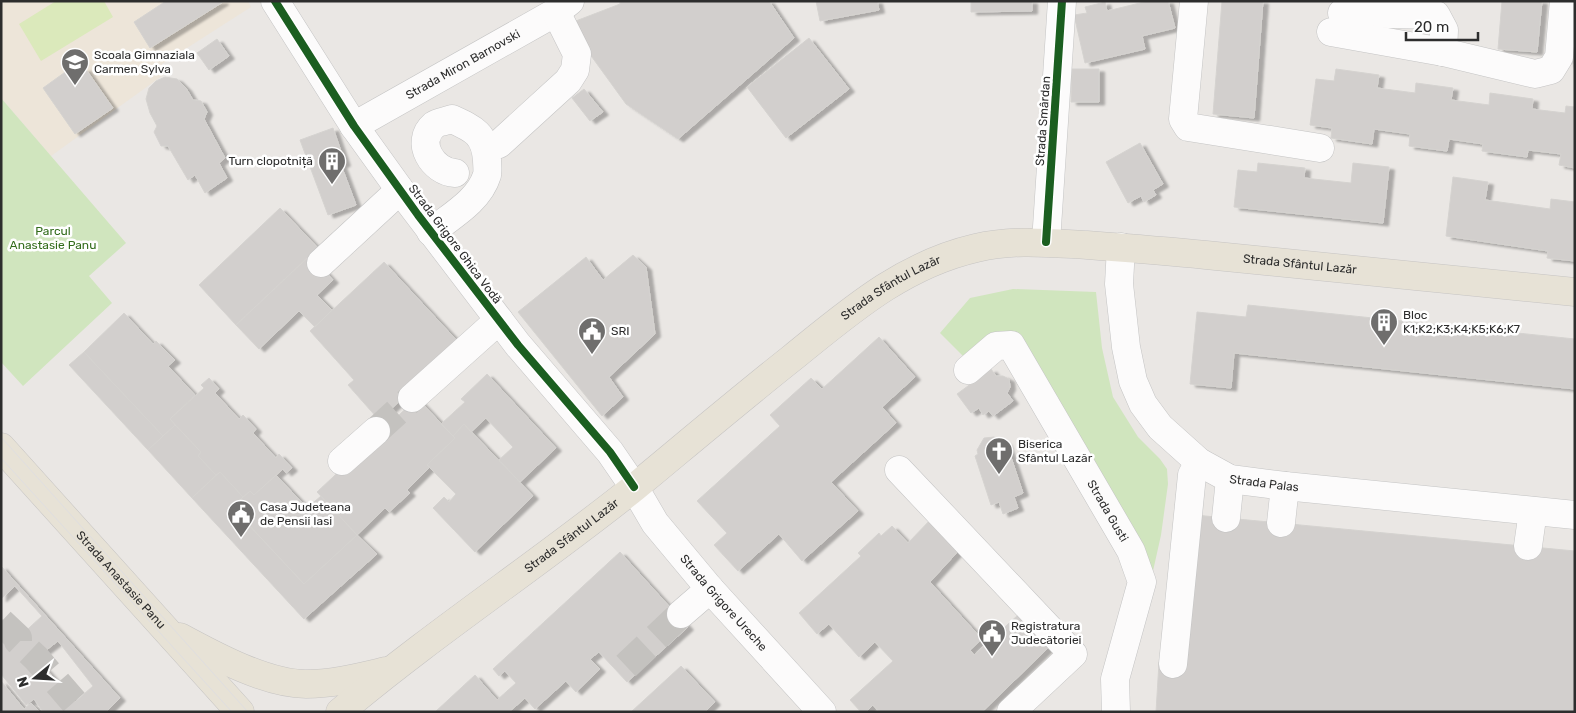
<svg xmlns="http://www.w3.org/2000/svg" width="1576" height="713" font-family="Rubik,sans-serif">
<defs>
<filter id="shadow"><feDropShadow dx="5.5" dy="3" stdDeviation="1" flood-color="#0004"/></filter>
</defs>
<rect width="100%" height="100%" fill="#eae7e4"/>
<path fill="#ede5d9" d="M 1,1 L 248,1 L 251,7 L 162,64 L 166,73 L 51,156 L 1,98 Z"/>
<path fill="#d0e5be" d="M 1,98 L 126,243 L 89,276 L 112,303 L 23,386 L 1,362 Z
M 1013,289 L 1096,292 L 1102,348 L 1113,397 L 1138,437 L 1160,459 L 1167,469 L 1168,484 L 1161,535 L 1153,571 L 1147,569 L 1018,338 L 1005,331 L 991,334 L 967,360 L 940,333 L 970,298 Z"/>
<path fill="#dbe9bb" d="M 56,1 L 104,1 L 113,17 L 41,61 L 19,24 Z"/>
<path fill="#d2cfcd" stroke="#d5d3d0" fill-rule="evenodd" filter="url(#shadow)" d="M 166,1 L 223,1 L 223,2 L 150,48 L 134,22 Z
M 620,1 L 769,1 L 794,38 L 678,139 L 626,104 L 568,24 L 620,4 Z
M 816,1 L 877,1 L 879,10 L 820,21 Z
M 971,1 L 1032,1 L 1032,11 L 971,12 Z
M 1148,1 L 1168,1 L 1175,28 L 1142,36 L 1145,49 L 1085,63 L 1074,15 L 1087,13 L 1085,7 L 1105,2 L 1107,11 Z
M 1222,1 L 1263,1 L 1254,118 L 1213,114 Z
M 1502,1 L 1542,1 L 1537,52 L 1498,49 Z
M 1575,1 L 1575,64 L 1569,64 Z
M 809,38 L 849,89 L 786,138 L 747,87 Z
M 217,39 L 229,56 L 209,70 L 197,53 Z
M 85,68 L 113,108 L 75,134 L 43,88 L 68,70 L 73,77 Z
M 1072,69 L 1099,69 L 1099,102 L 1071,102 Z
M 1336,69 L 1379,75 L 1377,88 L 1415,93 L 1416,83 L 1453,88 L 1451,100 L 1489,105 L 1490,93 L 1533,99 L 1532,109 L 1565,113 L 1566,106 L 1575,107 L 1575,168 L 1559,165 L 1561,154 L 1528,150 L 1527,157 L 1482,151 L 1483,144 L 1449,139 L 1447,151 L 1409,146 L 1410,134 L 1374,129 L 1372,144 L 1331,138 L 1332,128 L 1310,125 L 1316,79 L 1334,81 Z
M 165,77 L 177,79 L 186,88 L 193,100 L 201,101 L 207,112 L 204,119 L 225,158 L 219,163 L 227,178 L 205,193 L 195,175 L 188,180 L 168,146 L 161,146 L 154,132 L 157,126 L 150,113 L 146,99 L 149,88 L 156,81 Z
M 584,89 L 603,112 L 590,121 L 572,98 Z
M 333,128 L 345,163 L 341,165 L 356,205 L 328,215 L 300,140 Z
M 1140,143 L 1163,184 L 1153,190 L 1156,195 L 1144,202 L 1141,196 L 1128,203 L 1106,162 Z
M 1258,163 L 1305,168 L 1304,178 L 1351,183 L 1353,163 L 1389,167 L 1383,223 L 1234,207 L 1238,170 L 1257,172 Z
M 1453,177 L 1488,182 L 1485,200 L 1550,209 L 1551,199 L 1575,202 L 1575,261 L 1547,258 L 1548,251 L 1446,236 Z
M 280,208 L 318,248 L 236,325 L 199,285 Z
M 310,255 L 333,280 L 317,295 L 332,310 L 315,327 L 299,311 L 259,349 L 236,325 Z
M 633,255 L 646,267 L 655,334 L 609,377 L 623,397 L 602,416 L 518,312 L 586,257 L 603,280 Z
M 384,262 L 461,345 L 379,420 L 348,385 L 354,380 L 310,331 Z
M 1248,305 L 1575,339 L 1575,389 L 1234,353 L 1231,388 L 1190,384 L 1197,312 L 1246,317 Z
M 124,313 L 153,344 L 156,341 L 175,360 L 168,366 L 195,395 L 170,419 L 175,425 L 163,436 L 84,352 Z
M 879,337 L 915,377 L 882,407 L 896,423 L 831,482 L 858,511 L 802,561 L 779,534 L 738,571 L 714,545 L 727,533 L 697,501 L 780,426 L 770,415 L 811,378 L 822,389 Z
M 84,352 L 163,436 L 148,450 L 69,365 Z
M 991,369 L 996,376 L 1003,376 L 1009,379 L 1010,387 L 1007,393 L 1013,401 L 993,416 L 989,411 L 983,415 L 979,408 L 971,413 L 957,394 Z
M 487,374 L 556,448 L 520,482 L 499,460 L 513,447 L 486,418 L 471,432 L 464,424 L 453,436 L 441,424 L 465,402 L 461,399 Z
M 209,378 L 219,389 L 215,393 L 239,419 L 243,415 L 256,429 L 253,433 L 276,458 L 279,454 L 292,468 L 286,473 L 283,469 L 254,495 L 250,491 L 243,497 L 220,472 L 216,475 L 198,456 L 201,452 L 170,419 L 204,388 L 201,385 Z
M 417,398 L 455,438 L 427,465 L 430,467 L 407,490 L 410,493 L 389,512 L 385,508 L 357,535 L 317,492 Z
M 464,424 L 533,496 L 475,552 L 433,508 L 444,497 L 449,502 L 456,494 L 427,465 L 455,438 L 453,436 Z
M 175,425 L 201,452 L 198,456 L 216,475 L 192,498 L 148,450 Z
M 994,437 L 1000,440 L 1002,444 L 1006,442 L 1023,493 L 1014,497 L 1018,508 L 1003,514 L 999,502 L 991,505 L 975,456 L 978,454 L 977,450 L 984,438 Z
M 220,472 L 243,497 L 232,507 L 304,584 L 357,535 L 377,554 L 304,619 L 192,498 Z
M 276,475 L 307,508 L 321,496 L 357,535 L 304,584 L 232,507 L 250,491 L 254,495 Z
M 1195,515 L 1575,551 L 1575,712 L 1156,712 L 1159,662 L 1182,665 Z
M 933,517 L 962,547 L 930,582 L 982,639 L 970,650 L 974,655 L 1018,615 L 1048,648 L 982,712 L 879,712 L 873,705 L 866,712 L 861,712 L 850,700 L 893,661 L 875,642 L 859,657 L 829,624 L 817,634 L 799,613 L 861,556 L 858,553 L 879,533 L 881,536 L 892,526 L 908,543 Z
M 620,552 L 688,627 L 627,682 L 599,652 L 590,659 L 600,669 L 576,692 L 566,681 L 535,709 L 525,698 L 509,712 L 435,712 L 475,675 L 497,700 L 516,683 L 505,671 L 499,676 L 493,669 Z
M 1,566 L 120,698 L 106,712 L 43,712 L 34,699 L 26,705 L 1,674 L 1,618 L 18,638 L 42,616 L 15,586 L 1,599 ZM 58,641 L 93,686 L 75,702 L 36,658 Z
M 681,666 L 715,702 L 705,712 L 631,712 Z
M 1,681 L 24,709 L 31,703 L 40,712 L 1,712 Z"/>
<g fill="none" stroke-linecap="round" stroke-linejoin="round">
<path stroke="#c4c2bf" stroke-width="28" stroke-dasharray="28 14" stroke-linecap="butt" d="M 376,431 L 412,398
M 1,622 L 18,638 L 18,641 L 36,658 L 74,702
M 626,666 L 681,614"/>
<g stroke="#c4c4c4" stroke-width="29">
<g id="minor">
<path id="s1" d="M 275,1 L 354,126 L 400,190 L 518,345 L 610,452 L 634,487 L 655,523 L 710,589 L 822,712"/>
<path d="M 1194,1 L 1183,119 L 1188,127 L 1320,148"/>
<path d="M 1342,13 L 1436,15 L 1444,30 L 1443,52"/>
<path d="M 1331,32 L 1443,52 L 1535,74 L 1551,70 L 1559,57 L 1564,1"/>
<path id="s2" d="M 354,126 L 556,12 L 570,1"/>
<path d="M 486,147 L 499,144 L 568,81 L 575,70 L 577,54 L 556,12"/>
<path d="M 431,232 C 451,216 479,201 487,175 C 488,170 487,164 487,160 C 485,134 474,129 452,119 C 447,121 438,122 434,125 C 414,142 433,172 455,173"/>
<path d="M 1046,242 L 1062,1"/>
<path id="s3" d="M 1121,247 L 1119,284 L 1126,347 L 1133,381 L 1143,404 L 1160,427 L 1199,462 L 1230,479 L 1285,486 L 1575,515"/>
<path d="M 321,263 L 400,190"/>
<path id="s4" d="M 968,370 L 996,346 L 1011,345 L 1131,551 L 1142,582 L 1115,679 L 1116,712"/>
<path d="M 412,398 L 499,320"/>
<path d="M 342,461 L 376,431"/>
<path d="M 899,470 L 1073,654 L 1011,712"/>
<path d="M 1226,518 L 1230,479"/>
<path d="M 1281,523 L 1285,486"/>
<path d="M 1528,546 L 1533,511"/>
<path d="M 681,614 L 710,589"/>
<path d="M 1173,664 L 1192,475 L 1199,462"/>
</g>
</g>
<g stroke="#c6c4c3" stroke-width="29">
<g id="major">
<path id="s5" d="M 1,447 L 240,712"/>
<path d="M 180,637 C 215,656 267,684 306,684 C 333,684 360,677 386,671"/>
<path id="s6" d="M 340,712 C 435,632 539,564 635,487 C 687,444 739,400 792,358 C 849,312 902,265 976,248 C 1013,239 1050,243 1087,245 C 1127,248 1166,251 1206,255 C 1329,267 1452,279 1575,292"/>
</g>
</g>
<use href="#minor" stroke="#fcfbfb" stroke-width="28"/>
<use href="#major" stroke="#e7e2d6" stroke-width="28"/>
<path stroke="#dfdee0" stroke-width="1" d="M 1,437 L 248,712
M 1,458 L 232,712"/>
<g stroke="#fff" stroke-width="11">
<path id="cycleway" d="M 275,1 L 354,126 L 418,215 L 518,345 L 610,452 L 634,487
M 1046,242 L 1062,1"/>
</g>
<use href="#cycleway" stroke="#1b5e20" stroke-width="8"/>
</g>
<defs>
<g id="school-pin" transform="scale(1.4375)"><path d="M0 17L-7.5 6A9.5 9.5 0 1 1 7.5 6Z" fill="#6f6e6d" stroke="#fff"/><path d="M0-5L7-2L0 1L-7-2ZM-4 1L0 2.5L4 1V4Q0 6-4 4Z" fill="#fff"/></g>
<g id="building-pin" transform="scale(1.4375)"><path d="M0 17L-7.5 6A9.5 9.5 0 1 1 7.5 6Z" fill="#6f6e6d" stroke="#fff"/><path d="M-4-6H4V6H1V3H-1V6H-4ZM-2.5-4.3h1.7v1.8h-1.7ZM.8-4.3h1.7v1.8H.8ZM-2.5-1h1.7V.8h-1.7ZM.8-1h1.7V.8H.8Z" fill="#fff"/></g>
<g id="civic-pin" transform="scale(1.4375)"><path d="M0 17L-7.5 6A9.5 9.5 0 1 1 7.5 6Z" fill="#6f6e6d" stroke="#fff"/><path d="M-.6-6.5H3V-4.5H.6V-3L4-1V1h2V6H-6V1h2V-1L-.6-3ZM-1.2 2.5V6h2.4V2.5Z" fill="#fff"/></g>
<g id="church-pin" transform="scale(1.4375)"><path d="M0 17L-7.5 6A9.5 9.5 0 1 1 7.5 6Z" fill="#6f6e6d" stroke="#fff"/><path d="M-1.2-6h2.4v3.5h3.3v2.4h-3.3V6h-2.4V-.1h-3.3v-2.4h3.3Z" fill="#fff"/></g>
</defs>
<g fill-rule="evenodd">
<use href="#school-pin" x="75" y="62"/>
<use href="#building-pin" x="332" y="161"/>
<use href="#building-pin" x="1384" y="322"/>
<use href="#civic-pin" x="592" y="331"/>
<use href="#church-pin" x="999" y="451"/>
<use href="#civic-pin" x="241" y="514"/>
<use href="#civic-pin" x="992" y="633"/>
</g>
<g text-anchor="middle" stroke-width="5" stroke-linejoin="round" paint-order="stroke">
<g font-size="12" fill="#2d2d2d" stroke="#fff" text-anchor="start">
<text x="94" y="59">Scoala Gimnaziala<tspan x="94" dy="14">Carmen Sylva</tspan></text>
<text x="313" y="165" text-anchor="end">Turn clopotniță</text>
<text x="1403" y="319">Bloc<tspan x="1403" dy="14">K1;K2;K3;K4;K5;K6;K7</tspan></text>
<text x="611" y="335">SRI</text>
<text x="1018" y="448">Biserica<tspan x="1018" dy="14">Sfântul Lazăr</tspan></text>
<text x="260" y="511">Casa Judeteana<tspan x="260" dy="14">de Pensii Iasi</tspan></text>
<text x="1011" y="630">Registratura<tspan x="1011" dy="14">Judecătoriei</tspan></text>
</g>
<g font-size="12" fill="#2d2d2d" stroke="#fff">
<text dy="4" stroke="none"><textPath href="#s2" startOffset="125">Strada Miron Barnovski</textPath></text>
<text transform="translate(1043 121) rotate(-86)" y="4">Strada Smârdan</text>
<text transform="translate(455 244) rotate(53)" y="4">Strada Grigore Ghica Vodă</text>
<text dy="4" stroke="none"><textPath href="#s6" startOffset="1116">Strada Sfântul Lazăr</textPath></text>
<text dy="4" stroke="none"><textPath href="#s6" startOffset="696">Strada Sfântul Lazăr</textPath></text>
<text dy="4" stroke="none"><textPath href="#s3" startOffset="311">Strada Palas</textPath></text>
<text dy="4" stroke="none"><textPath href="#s4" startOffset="244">Strada Gusti</textPath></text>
<text dy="4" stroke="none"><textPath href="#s6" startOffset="291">Strada Sfântul Lazăr</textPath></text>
<text dy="4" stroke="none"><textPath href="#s5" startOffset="179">Strada Anastasie Panu</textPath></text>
<text dy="4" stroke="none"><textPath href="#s1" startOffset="752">Strada Grigore Ureche</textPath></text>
</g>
<g font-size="12" fill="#326c1b" stroke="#fff">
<text x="53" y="235">Parcul<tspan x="53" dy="14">Anastasie Panu</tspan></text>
</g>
</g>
<rect width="1576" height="713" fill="none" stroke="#2d2d2d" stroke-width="5"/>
<g transform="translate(35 678) rotate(252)" stroke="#ffffff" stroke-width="4" paint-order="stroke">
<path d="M0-4L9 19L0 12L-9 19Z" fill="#2d2d2d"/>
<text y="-8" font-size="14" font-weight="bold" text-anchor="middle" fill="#2d2d2d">N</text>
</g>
<path d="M1406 32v8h72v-8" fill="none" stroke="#2d2d2d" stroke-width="2.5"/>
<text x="1414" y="32" font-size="15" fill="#2d2d2d" stroke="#ffffff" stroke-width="4" paint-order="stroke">20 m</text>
</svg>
